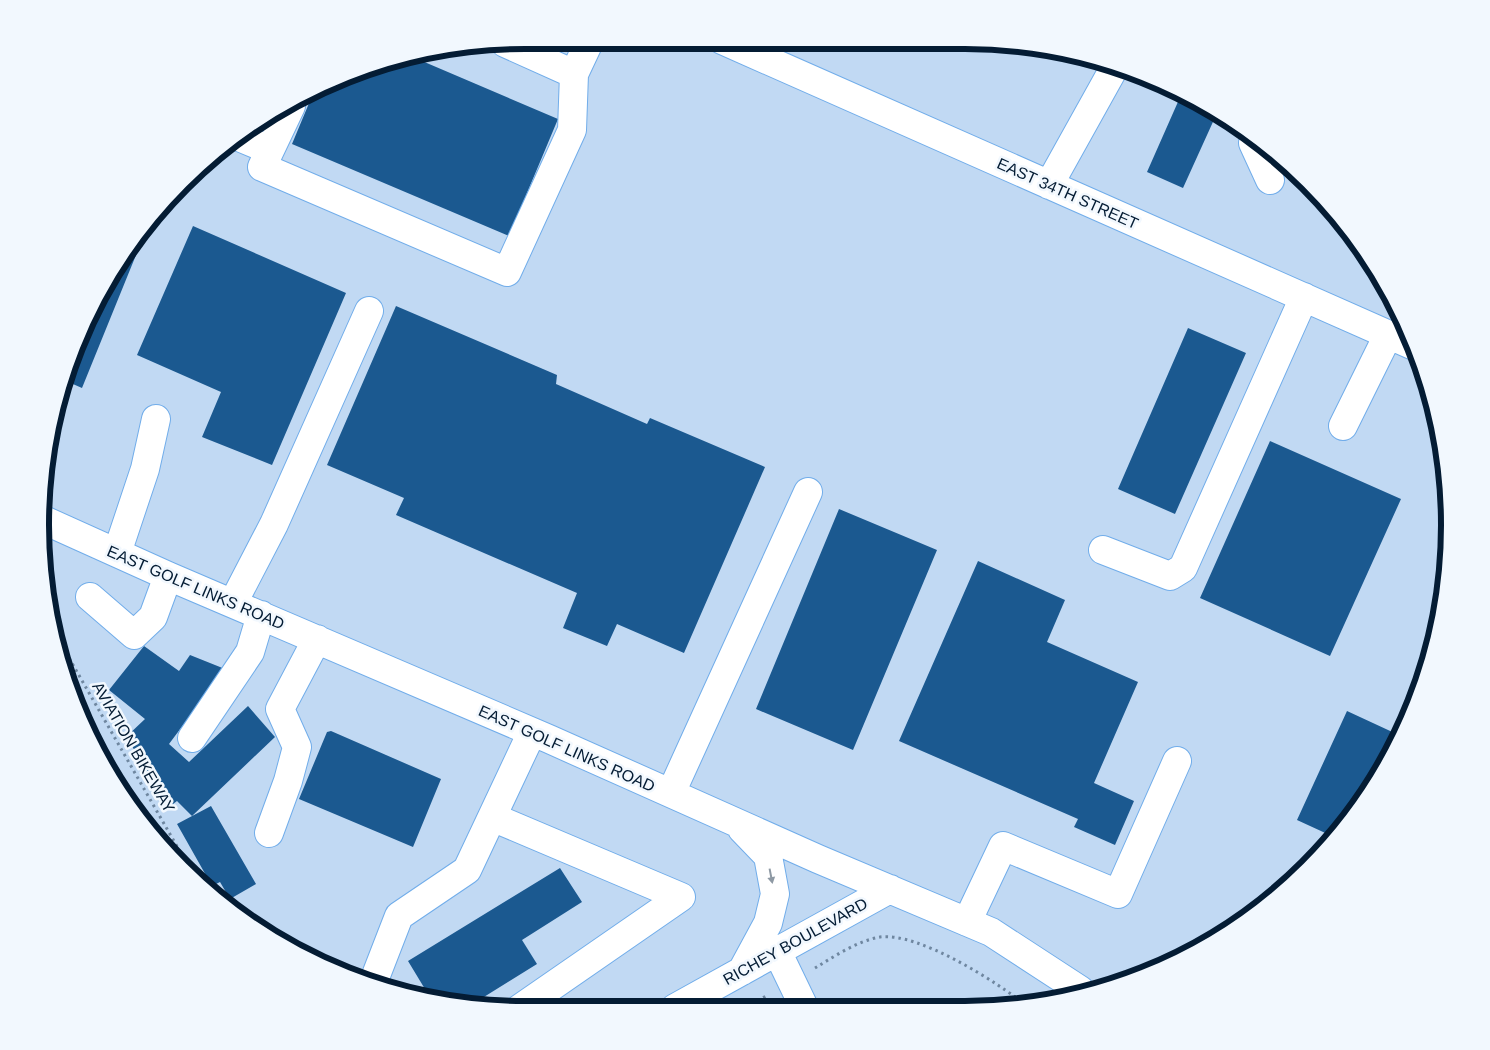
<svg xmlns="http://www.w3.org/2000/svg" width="1490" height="1050" font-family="Helvetica,sans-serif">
<rect width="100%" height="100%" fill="#c1d9f3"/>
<path fill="#1b5990" d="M 408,55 L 558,119 L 509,236 L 292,144 L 312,96 L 399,57 Z
M 1181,95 L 1208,105 L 1217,113 L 1183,188 L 1147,172 Z
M 149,223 L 82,388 L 66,381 L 77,339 Z
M 193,226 L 346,293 L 272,465 L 202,437 L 221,392 L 137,355 Z
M 396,306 L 557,375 L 556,384 L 647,424 L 650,418 L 765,467 L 684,653 L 617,624 L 607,646 L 563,628 L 577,593 L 396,515 L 404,498 L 327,465 Z
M 1188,328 L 1246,353 L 1175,514 L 1118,489 Z
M 1270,441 L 1401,499 L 1330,656 L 1200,598 Z
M 839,509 L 937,550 L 853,750 L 756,709 Z
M 978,561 L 1065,600 L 1047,642 L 1138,682 L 1094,783 L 1134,801 L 1115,845 L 1074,827 L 1078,819 L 899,741 Z
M 144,646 L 179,671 L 190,655 L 225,669 L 169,744 L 189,762 L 248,706 L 275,737 L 192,816 L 177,801 L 165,810 L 127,736 L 145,719 L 109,690 Z
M 1347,711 L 1401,736 L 1350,820 L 1334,837 L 1297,820 Z
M 331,731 L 441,779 L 413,847 L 299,799 L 327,732 Z
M 211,806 L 256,884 L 230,899 L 220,882 L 212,886 L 177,824 Z
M 560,868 L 582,902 L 522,940 L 537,964 L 471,1005 L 431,999 L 408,961 Z
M 271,927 L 278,940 L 264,931 Z"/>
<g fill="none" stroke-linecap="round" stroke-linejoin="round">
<g stroke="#71adea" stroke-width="30">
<path id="minor" d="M 722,40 L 1414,346
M 505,43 L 574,74
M 291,106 L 262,167 L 507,272 L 572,130 L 574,74 L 590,40
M 239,137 L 270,150
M 1253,143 L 1270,180
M 1049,185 L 1113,70
M 1343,426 L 1388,335
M 46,521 L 168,576 L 549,739 L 818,859 L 991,932 L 1080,990
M 1103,550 L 1170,576 L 1183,568 L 1304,297
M 117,553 L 145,469 L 156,419
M 90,597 L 134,635 L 153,617 L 168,576
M 233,603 L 274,524 L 369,311
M 192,738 L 250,652 L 261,615
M 671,793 L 808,492
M 492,817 L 681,897 L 519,1009
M 269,833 L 288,781 L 297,747 L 280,709 L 317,639
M 967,922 L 1003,846 L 1118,894 L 1177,761
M 777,951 L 804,1007
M 742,971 L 768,923 L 775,894 L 768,856 L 742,829
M 373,983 L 399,916 L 467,870 L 532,732
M 675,1008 L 890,889"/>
</g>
<path stroke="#6f87a0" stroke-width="3" stroke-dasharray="2.5 4" stroke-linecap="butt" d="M 53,630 L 194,876
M 815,968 C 835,956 857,941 880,937 C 919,932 997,982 1027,1006
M 746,1007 L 768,995"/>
<use href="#minor" stroke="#fff" stroke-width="28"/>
</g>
<defs><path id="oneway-solid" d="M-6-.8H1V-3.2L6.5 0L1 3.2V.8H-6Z" transform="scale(1.25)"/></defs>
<use fill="#8e99a4" href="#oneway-solid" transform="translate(771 876) rotate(79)"/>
<g text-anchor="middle" stroke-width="5" stroke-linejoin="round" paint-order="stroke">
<g font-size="16" fill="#041c34" stroke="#f2f8fe">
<text transform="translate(1068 193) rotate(24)" y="6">EAST 34TH STREET</text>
<text transform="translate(196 587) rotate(23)" y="6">EAST GOLF LINKS ROAD</text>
<text transform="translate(134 747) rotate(60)" y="6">AVIATION BIKEWAY</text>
<text transform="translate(567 748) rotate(24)" y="6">EAST GOLF LINKS ROAD</text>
<text transform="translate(795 941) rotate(-29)" y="6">RICHEY BOULEVARD</text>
</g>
</g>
<path d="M0 0H1490V1050H0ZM525 49H965A476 476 0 0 1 1441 525V525A476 476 0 0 1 965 1001H525A476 476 0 0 1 49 525V525A476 476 0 0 1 525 49Z" fill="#f2f8fe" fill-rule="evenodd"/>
<path fill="none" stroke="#041c34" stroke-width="6" d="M525 49H965A476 476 0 0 1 1441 525V525A476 476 0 0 1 965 1001H525A476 476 0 0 1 49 525V525A476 476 0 0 1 525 49Z"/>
</svg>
